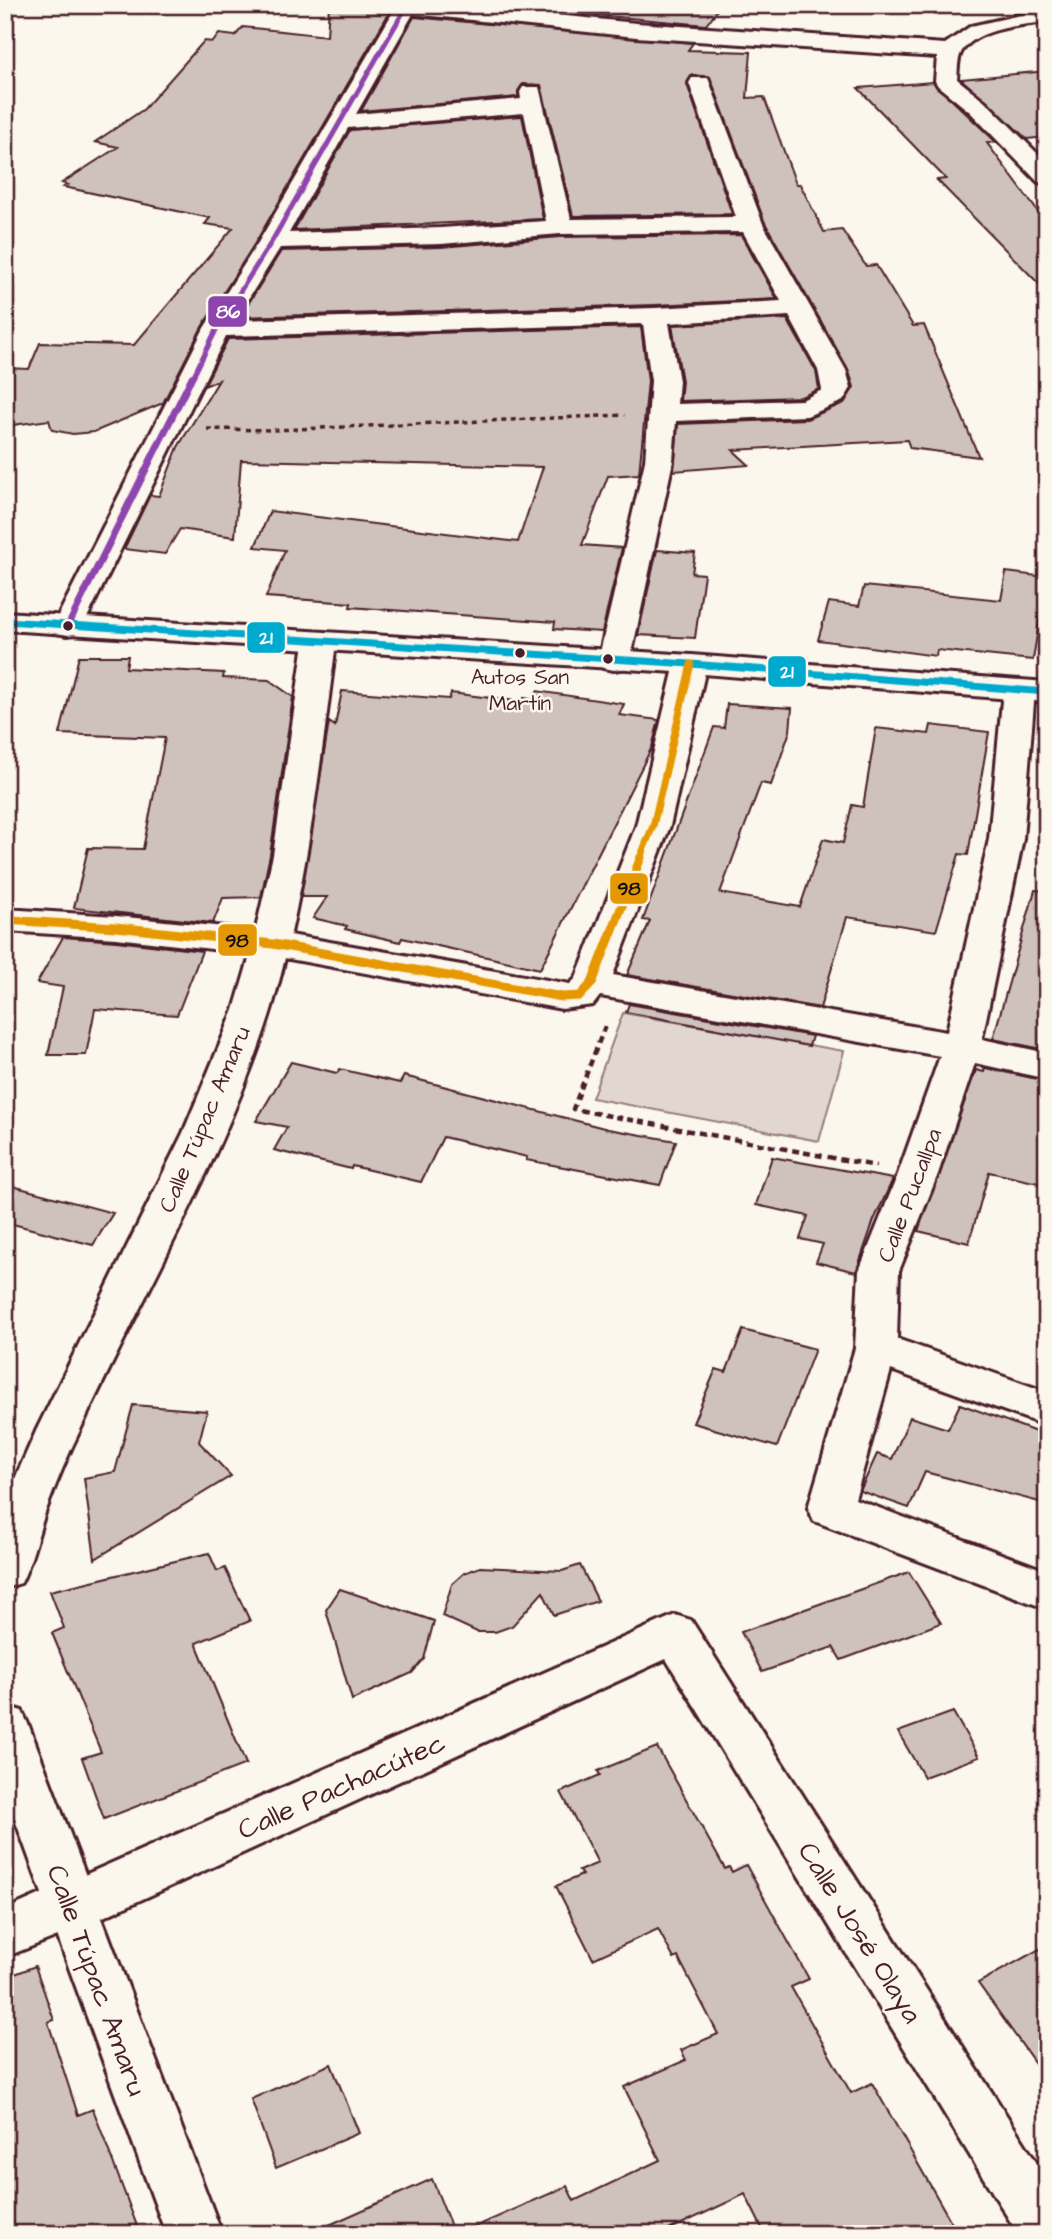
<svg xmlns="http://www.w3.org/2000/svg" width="1052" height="2239" font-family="'Architects Daughter',sans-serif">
<rect width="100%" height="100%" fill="#fbf7ec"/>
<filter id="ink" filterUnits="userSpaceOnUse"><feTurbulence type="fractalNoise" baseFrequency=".0143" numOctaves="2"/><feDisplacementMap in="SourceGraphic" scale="14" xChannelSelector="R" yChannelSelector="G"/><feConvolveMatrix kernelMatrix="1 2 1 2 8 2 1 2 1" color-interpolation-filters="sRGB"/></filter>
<g filter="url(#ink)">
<path fill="#e2d7d0" stroke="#967b7e" stroke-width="2" d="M 623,1013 L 844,1051 L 819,1141 L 592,1098 Z"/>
<path fill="#cfc2bc" stroke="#4a1f2b" stroke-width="2" d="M 329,5 L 377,5 L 389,13 L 257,240 L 202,327 L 163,403 L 94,432 L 73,434 L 52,430 L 49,420 L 5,426 L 5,368 L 29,369 L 40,343 L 134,345 L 233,228 L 205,224 L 210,218 L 64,187 L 68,185 L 62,183 L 118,147 L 95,142 L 144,109 L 204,41 L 213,42 L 219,34 L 235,36 L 243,27 L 327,36 Z
M 486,5 L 721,5 L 706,25 Z
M 414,17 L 693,43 L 688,50 L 751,52 L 747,98 L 764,97 L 796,184 L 800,184 L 824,232 L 842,230 L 866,266 L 876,265 L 913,326 L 924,325 L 979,457 L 910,448 L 907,440 L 733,450 L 749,465 L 674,471 L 678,424 L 807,419 L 844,403 L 854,387 L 848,369 L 765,223 L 710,77 L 692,75 L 687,84 L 732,214 L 573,216 L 541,85 L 523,84 L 518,91 L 518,97 L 361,111 Z
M 1047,71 L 1047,137 L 1027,139 L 961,79 Z
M 933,82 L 996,142 L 987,143 L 1047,224 L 1047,292 L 937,180 L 946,179 L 858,88 Z
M 522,116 L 543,219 L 294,230 L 350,130 Z
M 741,235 L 777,299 L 655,305 L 240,317 L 281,251 L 441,247 L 560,237 Z
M 787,319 L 816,371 L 819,389 L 801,397 L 680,401 L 682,381 L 672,325 Z
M 641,327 L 648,381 L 639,474 L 608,476 L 582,545 L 622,548 L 602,632 L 554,629 L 555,622 L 350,607 L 351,603 L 266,597 L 285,550 L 255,547 L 270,511 L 518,542 L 543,467 L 241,460 L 235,537 L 180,529 L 165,554 L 124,549 L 150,495 L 159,496 L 178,447 L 219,380 L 204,386 L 228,339 Z
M 657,550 L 695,553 L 692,573 L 704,574 L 695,638 L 638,635 Z
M 1006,572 L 1046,577 L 1033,660 L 937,650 L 936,656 L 818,640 L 829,602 L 859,606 L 864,586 L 1001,600 Z
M 79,656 L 128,656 L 126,668 L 224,673 L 223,678 L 269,680 L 293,697 L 270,855 L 261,897 L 223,898 L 213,923 L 74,908 L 88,848 L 143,849 L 165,738 L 60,734 Z
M 342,691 L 449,699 L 451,693 L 523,702 L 524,698 L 534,700 L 537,691 L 624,704 L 619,715 L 659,720 L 652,747 L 540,969 L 402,938 L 400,942 L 345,929 L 347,926 L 313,918 L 327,897 L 301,897 L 329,722 L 335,726 Z
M 727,704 L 792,708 L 790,731 L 771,785 L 761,783 L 720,893 L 800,907 L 823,839 L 843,843 L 852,805 L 863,807 L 876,728 L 929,734 L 931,725 L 989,732 L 968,855 L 959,854 L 936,931 L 847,917 L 820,1008 L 627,975 L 650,921 L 643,920 L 714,727 L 724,728 Z
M 1035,890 L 1047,891 L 1047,1050 L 993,1039 Z
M 63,937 L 116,941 L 202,951 L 177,1015 L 95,1009 L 86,1055 L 48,1055 L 63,987 L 37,983 Z
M 629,1004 L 812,1036 L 809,1046 L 626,1012 Z
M 291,1062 L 337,1073 L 340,1069 L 400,1083 L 404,1076 L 608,1129 L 676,1141 L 660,1185 L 526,1160 L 527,1157 L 443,1137 L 421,1182 L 352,1166 L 351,1169 L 274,1150 L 287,1127 L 256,1121 Z
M 985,1068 L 1047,1081 L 1047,1185 L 989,1172 L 969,1243 L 918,1231 L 976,1070 L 984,1072 Z
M 772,1157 L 893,1179 L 874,1220 L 856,1272 L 816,1262 L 823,1244 L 800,1239 L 808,1216 L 756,1205 Z
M 5,1184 L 113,1213 L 93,1245 L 5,1222 Z
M 743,1330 L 815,1349 L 777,1447 L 693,1423 L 716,1369 L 726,1372 Z
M 960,1404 L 1047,1436 L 1047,1504 L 925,1472 L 909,1508 L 860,1491 L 877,1454 L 892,1459 L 910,1417 L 948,1429 Z
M 133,1405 L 207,1411 L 199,1442 L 231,1476 L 95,1559 L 84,1478 L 115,1472 Z
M 209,1553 L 217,1571 L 225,1568 L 250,1621 L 196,1643 L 246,1764 L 104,1819 L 82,1758 L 101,1752 L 52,1633 L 64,1628 L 50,1591 Z
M 580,1565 L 598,1601 L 554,1615 L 543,1592 L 512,1626 L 495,1632 L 477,1632 L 442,1616 L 452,1584 L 464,1573 L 480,1567 L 562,1571 Z
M 909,1572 L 941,1623 L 841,1660 L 833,1647 L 762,1672 L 741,1632 Z
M 340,1589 L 434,1621 L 424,1659 L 412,1673 L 352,1700 L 326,1610 Z
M 953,1712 L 979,1757 L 924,1777 L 898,1732 Z
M 657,1747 L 725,1869 L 729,1867 L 732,1872 L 746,1865 L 809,1979 L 791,1987 L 851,2093 L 872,2083 L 958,2234 L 765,2234 L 745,2194 L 660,2234 L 459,2234 L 567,2186 L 574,2201 L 660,2160 L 624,2087 L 686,2060 L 681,2050 L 718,2034 L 678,1957 L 674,1959 L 658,1929 L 593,1959 L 556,1886 L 582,1875 L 579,1871 L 598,1863 L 561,1792 L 600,1775 L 598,1771 Z
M 1047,1945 L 1047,2080 L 978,1983 Z
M 35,1966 L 54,2020 L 48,2022 L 78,2115 L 93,2109 L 140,2234 L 5,2234 L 5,1978 Z
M 331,2064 L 359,2133 L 276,2168 L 251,2099 Z
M 432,2179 L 454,2234 L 309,2234 Z"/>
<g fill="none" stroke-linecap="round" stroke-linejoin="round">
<g stroke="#4a1f2b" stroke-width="6">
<path id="street" d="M 380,5 L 457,5 L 636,23 L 945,44 L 971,26 L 1047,9 L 1047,22 C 1021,25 978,28 962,51 C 957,59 958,70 957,79 L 986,102 L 1047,163 L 1047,184 L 1038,182 L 970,112 L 938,86 L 935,81 L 937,57 L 636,37 L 413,14 L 356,114 L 521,99 L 520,92 L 523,87 L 539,87 L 571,219 L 736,217 L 689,83 L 692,78 L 708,78 L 763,224 L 846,370 L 851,388 L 843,401 L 807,416 L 676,421 L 673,461 L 630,661 L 625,668 L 614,670 L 603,668 L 598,661 L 645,461 L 651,381 L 643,324 L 226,336 L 83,626 L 79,633 L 68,635 L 57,633 L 53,626 L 204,328 L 259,241 L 393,12 ZM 524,113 L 546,221 L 441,228 L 289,233 L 348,128 ZM 743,232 L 781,301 L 655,308 L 235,320 L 280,248 L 441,244 L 560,234 ZM 789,316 L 818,370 L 822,390 L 802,400 L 677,404 L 679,381 L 669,323 Z
M 691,655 L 702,657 L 707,664 L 670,826 L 613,975 L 947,1032 L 989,839 L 1003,690 L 1008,683 L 1019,680 L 1030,683 L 1035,690 L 1023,839 L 982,1039 L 1047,1053 L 1047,1079 L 975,1063 L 938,1174 L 899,1271 L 897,1339 L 1047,1392 L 1047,1426 L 891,1370 L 855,1499 L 1047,1571 L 1047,1609 L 814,1521 L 808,1508 L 855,1348 L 859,1271 L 898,1174 L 940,1056 L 600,996 L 593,1005 L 562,1009 L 273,956 L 116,938 L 5,931 L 5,909 L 116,916 L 273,932 L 570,984 L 576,978 L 636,826 L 675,664 L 680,657 Z
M 675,1615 L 691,1620 L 1047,2179 L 1047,2234 L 1018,2234 L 666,1659 L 88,1924 L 5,1957 L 5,1910 Z"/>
</g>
<g stroke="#4a1f2b" stroke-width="6">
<path id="secondary" d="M 320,634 L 331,636 L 336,643 C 320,765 307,888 272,1007 C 229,1148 145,1291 82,1426 C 68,1454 56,1483 45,1513 C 37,1537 32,1561 21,1583 L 5,1588 L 5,1501 L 37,1429 L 183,1133 L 234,1010 L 249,959 L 273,855 L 304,643 L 309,636 Z
M 5,1706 L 22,1711 L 29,1726 L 222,2234 L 166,2234 L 5,1792 Z"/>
</g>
<g stroke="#4a1f2b" stroke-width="6">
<path id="highway" d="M 5,612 L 691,655 L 1047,682 L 1047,702 L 691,673 L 5,630 Z"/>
</g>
<path stroke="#4a1f2b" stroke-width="3.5" stroke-dasharray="5 4.5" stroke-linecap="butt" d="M 207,429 L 274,430 L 625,415"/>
<path stroke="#4a1f2b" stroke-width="4.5" stroke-dasharray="7 5" stroke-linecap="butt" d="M 605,1026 L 573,1109 L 876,1166"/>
<use href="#street" fill="#fbf7ec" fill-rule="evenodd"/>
<use href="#secondary" fill="#fbf7ec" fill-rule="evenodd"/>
<use href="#highway" fill="#fbf7ec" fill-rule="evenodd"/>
<g stroke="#fbf7ec" stroke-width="11">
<path id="bus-1" d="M 5,621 L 691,664 L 1047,692"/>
</g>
<g stroke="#fbf7ec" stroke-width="11">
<path id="bus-2-far1" d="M 640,858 L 653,826 L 691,664"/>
</g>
<g stroke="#fbf7ec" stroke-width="14">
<path id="bus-2" d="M 5,920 L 116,927 L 273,944 L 562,997 L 580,996 L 592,983 L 641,857"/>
</g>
<g stroke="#fbf7ec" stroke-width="9">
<path id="bus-3-far1" d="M 192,379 L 217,328 L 272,241 L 406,7"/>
</g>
<g stroke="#fbf7ec" stroke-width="11">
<path id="bus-3" d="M 68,626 L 192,377"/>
</g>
<use href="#bus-1" stroke="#00a9ce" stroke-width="7"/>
<use href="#bus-2-far1" stroke="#e69804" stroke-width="7"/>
<use href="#bus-2" stroke="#e69804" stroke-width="9"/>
<use href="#bus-3-far1" stroke="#8e44ad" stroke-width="5"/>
<use href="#bus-3" stroke="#8e44ad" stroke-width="7"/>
</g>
</g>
<g fill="#4a1f2b" stroke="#fbf7ec" stroke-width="2.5">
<circle cx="68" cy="626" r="6"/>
<circle cx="520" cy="653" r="6"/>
<circle cx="608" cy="659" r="6"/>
</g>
<g text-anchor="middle" stroke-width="5" stroke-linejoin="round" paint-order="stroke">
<g font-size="21" fill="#4a1f2b" stroke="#fbf7ec">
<text x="520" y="684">Autos San<tspan x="520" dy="26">Martín</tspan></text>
</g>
<g font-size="23" fill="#4a1f2b" stroke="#fbf7ec">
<text transform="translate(204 1119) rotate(-67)" y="8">Calle Túpac Amaru</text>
<text transform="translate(909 1195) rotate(-69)" y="8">Calle Pucallpa</text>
</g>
<g font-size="28" fill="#4a1f2b" stroke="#fbf7ec">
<text transform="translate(341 1785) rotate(-24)" y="10">Calle Pachacútec</text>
<text transform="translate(861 1932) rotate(58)" y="10">Calle José Olaya</text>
<text transform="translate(98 1980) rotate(70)" y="10">Calle Túpac Amaru</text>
</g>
</g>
<g stroke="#fbf7ec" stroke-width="2.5">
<rect x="207" y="295" width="41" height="33" rx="7" fill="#8e44ad"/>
<rect x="246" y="621" width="40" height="33" rx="7" fill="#00a9ce"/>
<rect x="767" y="655" width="40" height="33" rx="7" fill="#00a9ce"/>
<rect x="609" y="872" width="40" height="33" rx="7" fill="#e69804"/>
<rect x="217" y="923" width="41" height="34" rx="7" fill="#e69804"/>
</g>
<g font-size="19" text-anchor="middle" font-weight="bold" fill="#fff">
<text x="228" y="318">86</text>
<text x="266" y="644">21</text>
<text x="787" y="678">21</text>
</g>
<g font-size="19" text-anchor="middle" font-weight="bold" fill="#111">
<text x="629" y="895">98</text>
<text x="237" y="947">98</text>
</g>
<rect width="1052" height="2239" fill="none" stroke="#fbf7ec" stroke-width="28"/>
<rect x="14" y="14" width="1024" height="2211" fill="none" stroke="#4a1f2b" stroke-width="2.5" filter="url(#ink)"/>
</svg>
